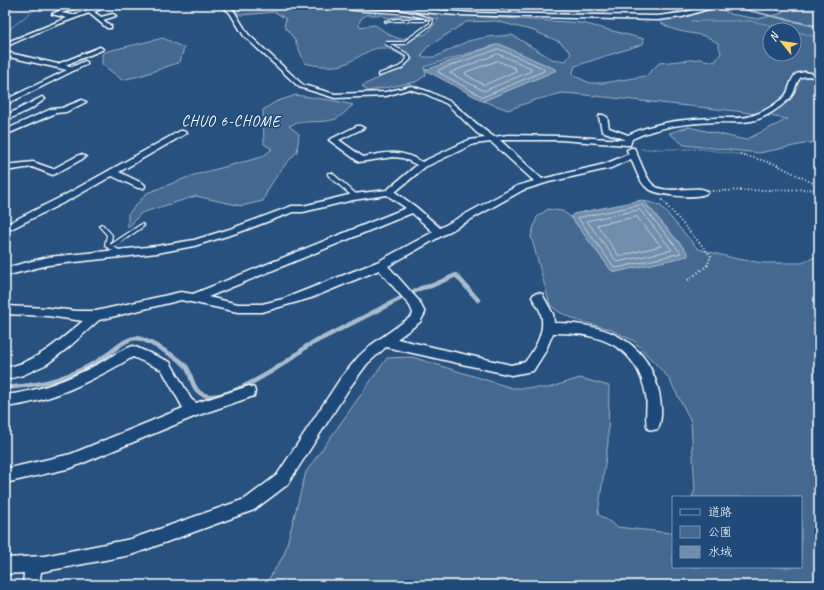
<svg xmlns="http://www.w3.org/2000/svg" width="824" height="590" font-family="Caveat,'Klee One',sans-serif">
<rect width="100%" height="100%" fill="#28517f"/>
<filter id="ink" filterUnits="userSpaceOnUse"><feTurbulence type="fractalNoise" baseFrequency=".025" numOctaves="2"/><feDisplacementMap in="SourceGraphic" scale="8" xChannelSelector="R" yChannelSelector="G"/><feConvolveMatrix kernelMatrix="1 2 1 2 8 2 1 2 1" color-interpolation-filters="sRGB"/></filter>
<g filter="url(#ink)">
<path fill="#446890" stroke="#a2b4c8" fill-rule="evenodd" d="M 237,5 L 476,5 L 500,7 L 539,5 L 656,5 C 646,7 637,5 627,6 C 617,7 607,11 599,16 L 481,13 L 469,9 L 435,10 L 440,14 L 582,23 L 644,39 L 643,44 L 575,66 L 572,75 L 590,83 L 604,83 L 646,76 L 659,63 L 700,59 L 715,62 L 721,53 L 718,43 C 714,41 709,37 704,36 C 686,31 669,33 655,17 L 680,11 L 665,5 L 714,5 L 730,14 L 758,19 L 783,13 L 768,5 L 819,5 L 819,141 L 759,153 L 684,145 L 669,133 L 689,127 L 745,140 L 788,119 L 736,111 L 576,94 L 562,93 L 535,100 L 508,110 L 483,101 L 557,70 L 499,44 L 424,67 L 426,75 L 416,82 L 368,91 L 362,86 L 404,65 L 404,57 C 377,38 369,53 345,64 C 336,68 314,66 305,63 L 295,40 L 284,26 L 286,19 L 275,12 L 241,15 L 237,13 L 233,6 ZM 366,15 L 381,15 L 388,18 L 404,16 L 439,19 L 426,34 L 400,39 L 390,35 L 375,25 L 359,27 L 360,20 ZM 496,21 L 534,31 L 560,42 L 571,53 L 566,61 L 552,59 L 512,35 L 487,37 L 468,41 L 435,57 L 421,57 L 426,48 L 466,22 ZM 770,30 L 794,30 L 794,54 L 770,54 Z
M 163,38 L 184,48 L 180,62 L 143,75 L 122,80 L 102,64 L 102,54 L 108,51 Z
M 296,95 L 335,101 L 353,105 C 348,109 342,116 336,119 C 322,124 300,119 289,126 L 299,134 L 297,152 C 284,165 269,184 263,201 L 241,206 L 196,196 L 141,213 L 128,228 L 128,214 L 147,193 L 194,175 L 262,157 L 272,149 L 264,144 L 263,110 L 275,102 Z
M 644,201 L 660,205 L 698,249 L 737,259 L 764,263 L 802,263 L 819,255 L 819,585 L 265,585 L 284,555 L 306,472 L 387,358 L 412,357 L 512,388 L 548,388 L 580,378 L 609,386 L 608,442 L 598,514 L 617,527 L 671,533 L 673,530 L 673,567 L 801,567 L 801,497 L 692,497 L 695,490 L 691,421 L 668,377 L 634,341 L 610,329 L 579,321 L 559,312 L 550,305 L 531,236 L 537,217 L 548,209 L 562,211 L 571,217 L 611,270 L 616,272 L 688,253 Z"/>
<path fill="#718dab" stroke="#aabbcd" d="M 499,44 L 557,70 L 483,101 L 425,70 Z
M 642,200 L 688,253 L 688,256 L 616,272 L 611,270 L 571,217 L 573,214 Z"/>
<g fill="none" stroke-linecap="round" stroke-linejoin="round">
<path stroke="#c6d1dd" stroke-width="1" d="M 499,49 L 543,68 L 544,71 L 483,97 L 438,72 L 439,70 Z
M 498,54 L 531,68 L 531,71 L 484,91 L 450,73 Z
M 498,61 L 515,68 L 516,71 L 484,85 L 465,74 L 466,72 Z
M 642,205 L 681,253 L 617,268 L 614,267 L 578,218 Z
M 640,210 L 672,250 L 617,262 L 587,221 Z
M 637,217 L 661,246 L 619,256 L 597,225 Z"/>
<path stroke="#aabbcd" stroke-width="2" d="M 725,5 L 819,27"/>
<path stroke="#aabbcd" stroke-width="4.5" d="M 5,388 C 33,385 52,383 78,371 C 88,367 97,362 105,356 C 115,350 124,339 136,338 C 145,338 178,358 184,364 C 192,371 190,386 200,393 C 221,408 290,361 307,346 L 421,288 L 431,286 L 456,275 L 478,300"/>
<g stroke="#fff" stroke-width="2.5">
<path id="lane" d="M 347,5 L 349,5 L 350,7 L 354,8 C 379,11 410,8 433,20 L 432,24 L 405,44 L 390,44 L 408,54 L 411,59 L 401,69 L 379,76 L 378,76 L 378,74 L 399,67 L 407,59 L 406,56 L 385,44 L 385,42 L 403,42 L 430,23 L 431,20 C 406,11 379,13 353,10 L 348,8 Z
M 396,19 L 424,19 L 425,20 L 424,21 L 396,21 L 386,22 L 385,21 Z
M 328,173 L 332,173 L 357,195 L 357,197 L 353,197 L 328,175 Z
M 101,224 L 103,225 L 112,235 L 110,245 L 140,225 L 142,224 L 144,226 L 114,247 L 122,252 L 121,253 L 119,254 L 105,246 L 105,245 L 107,235 L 99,226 Z"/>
</g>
<g stroke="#fff" stroke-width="3">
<path id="street" d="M 5,5 L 16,5 L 5,9 Z
M 63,5 L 77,6 L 77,8 L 61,13 L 73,15 L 102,5 L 110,5 L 94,12 L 101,17 L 113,14 L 116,16 L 103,20 L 111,26 L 111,28 L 107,28 L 89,13 L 43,30 L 5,47 L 5,43 L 67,18 L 52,14 L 69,7 Z
M 221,5 L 227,5 L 234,11 L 248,34 L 303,85 L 335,94 L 386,92 L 411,86 L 430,92 L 451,102 L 483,129 L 494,137 L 508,135 L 560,136 L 624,140 L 624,139 L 602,131 L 599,117 L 600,115 L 603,115 L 607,117 L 609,128 L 628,135 C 655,122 684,119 715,118 C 726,117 741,120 751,116 C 762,113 775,105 783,98 C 790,92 789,81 796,74 L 805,72 L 819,75 L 819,79 L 809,76 L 801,77 C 794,84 796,94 788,100 C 779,108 764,119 751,121 C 740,123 729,122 718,122 C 687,123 659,126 632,139 L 630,145 L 627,145 L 560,140 L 500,140 L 542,179 L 605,164 L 629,154 L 627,150 L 631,148 L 634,148 C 639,157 645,177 652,184 C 665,197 700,183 708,192 C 701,200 655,196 646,187 C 639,181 635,167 631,159 L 611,168 L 549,182 L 523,190 L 388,266 L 419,301 L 425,313 L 420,322 L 397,339 L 511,365 L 525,362 C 535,349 546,331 541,314 C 540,308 535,303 532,297 L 534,294 L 538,293 L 542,294 L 553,314 L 554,323 C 604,323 647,339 659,392 C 661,404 663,417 658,429 L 653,430 L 648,429 C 644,419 648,406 646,395 C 637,345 599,332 553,333 L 545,352 L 533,371 L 511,375 L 386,347 L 367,364 L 350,387 L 287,485 L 254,510 L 131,555 L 41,572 L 39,585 L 23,585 L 24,573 L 5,574 L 5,558 L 44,556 L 131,539 L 245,499 L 277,475 L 340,379 L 359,356 L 371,345 L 412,316 L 413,313 L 410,306 L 379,270 L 311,298 L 262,312 L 238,312 L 181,300 L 99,320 L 69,347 L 47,364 L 23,375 L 5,380 L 5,368 C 37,362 59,341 83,321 L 48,316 L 5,314 L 5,306 L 48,308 L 77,311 L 96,311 L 181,292 L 193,294 L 406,208 L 387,195 L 353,200 L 303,212 L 293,212 L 240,232 L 194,246 L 157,253 L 48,265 L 5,276 L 5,268 L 48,257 L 157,246 L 194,240 L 233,228 L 292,206 L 303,206 L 353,194 L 387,190 L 417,165 L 403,158 L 393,157 L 359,162 L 329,140 L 357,126 L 360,126 L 364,128 L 339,140 L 363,157 C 387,152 400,149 422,162 L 469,140 L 485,138 L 477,133 L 447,104 L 426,94 L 409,89 L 386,96 L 335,98 L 299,87 L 244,36 L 230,13 ZM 491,142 L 534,181 L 517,186 L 440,228 L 416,207 L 395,192 L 425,167 L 474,144 ZM 412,213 L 433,232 L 377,262 L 283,299 L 262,304 L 238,304 L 208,297 Z
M 375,5 L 472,13 L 657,16 L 682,13 L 712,5 L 721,5 L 682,17 L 657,20 L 457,15 L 410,11 Z
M 100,47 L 103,49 L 102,50 L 65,65 L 72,67 L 85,61 L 87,62 L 87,64 L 5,105 L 5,100 L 67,70 L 5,56 L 5,52 L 58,64 Z
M 42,97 L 45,99 L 31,109 L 5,121 L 5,116 Z
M 82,100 L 86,102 L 66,112 L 56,113 L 5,135 L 5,130 L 51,109 L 62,108 Z
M 180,131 L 183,131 L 187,133 L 119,172 L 144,184 L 145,186 L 144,188 L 138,188 L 112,176 L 71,199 L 5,232 L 5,225 L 65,195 Z
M 79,155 L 82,155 L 86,157 L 53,175 L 32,167 L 5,171 L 5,165 L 33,162 L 53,169 Z
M 133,346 L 170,362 L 191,399 L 196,403 L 249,386 L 254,388 L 255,392 L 254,396 L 196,416 L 71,468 L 5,483 L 5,469 L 71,454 L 183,408 L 162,370 L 133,357 C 93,380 52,402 5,407 L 5,395 C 39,391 68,380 98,364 C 109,358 121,350 133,346 Z"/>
</g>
<path stroke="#fff" stroke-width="1.5" stroke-dasharray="0.5 1.5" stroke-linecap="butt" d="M 691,21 L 750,21 L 780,27 L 819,38
M 6,35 L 12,27 L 40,5
M 641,149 L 701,149 L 745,155"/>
<path stroke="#fff" stroke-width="2" stroke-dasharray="1 2.5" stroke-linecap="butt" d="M 740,154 L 775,164 L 819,186
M 712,191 L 819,189
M 662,200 L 711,256 L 707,266"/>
<path stroke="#fff" stroke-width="2.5" stroke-dasharray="1 3" stroke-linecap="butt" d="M 688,280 L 708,265"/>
<use href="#lane" fill="#1f4a7a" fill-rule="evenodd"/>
<use href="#street" fill="#1f4a7a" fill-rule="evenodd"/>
</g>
</g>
<g text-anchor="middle" stroke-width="3" stroke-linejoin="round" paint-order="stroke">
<g font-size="15" letter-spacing="1" fill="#fff" stroke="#1f4a7a">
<text x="231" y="126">CHUO 6-CHOME</text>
</g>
</g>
<rect width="824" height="590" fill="none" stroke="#1f4a7a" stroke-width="20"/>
<rect x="10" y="10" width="804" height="570" fill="none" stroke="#fff" stroke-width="1.5" filter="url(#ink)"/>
<rect x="672" y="496" width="130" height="72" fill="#1f4a7a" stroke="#7992af"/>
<rect x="680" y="509" width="20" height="6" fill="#1f4a7a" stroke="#7992af"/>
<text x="708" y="516" font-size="12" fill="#ffffff">道路</text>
<rect x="680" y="526" width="20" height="12" fill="#446890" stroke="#7992af"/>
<text x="708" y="536" font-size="12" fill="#ffffff">公園</text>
<rect x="680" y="546" width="20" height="12" fill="#718dab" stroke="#7992af"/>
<text x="708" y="556" font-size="12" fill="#ffffff">水域</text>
<g transform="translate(782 42) rotate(300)"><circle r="19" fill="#1f4a7a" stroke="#7992af"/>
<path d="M0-3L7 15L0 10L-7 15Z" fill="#ffd166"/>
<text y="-6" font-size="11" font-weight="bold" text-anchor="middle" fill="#ffffff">N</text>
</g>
</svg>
